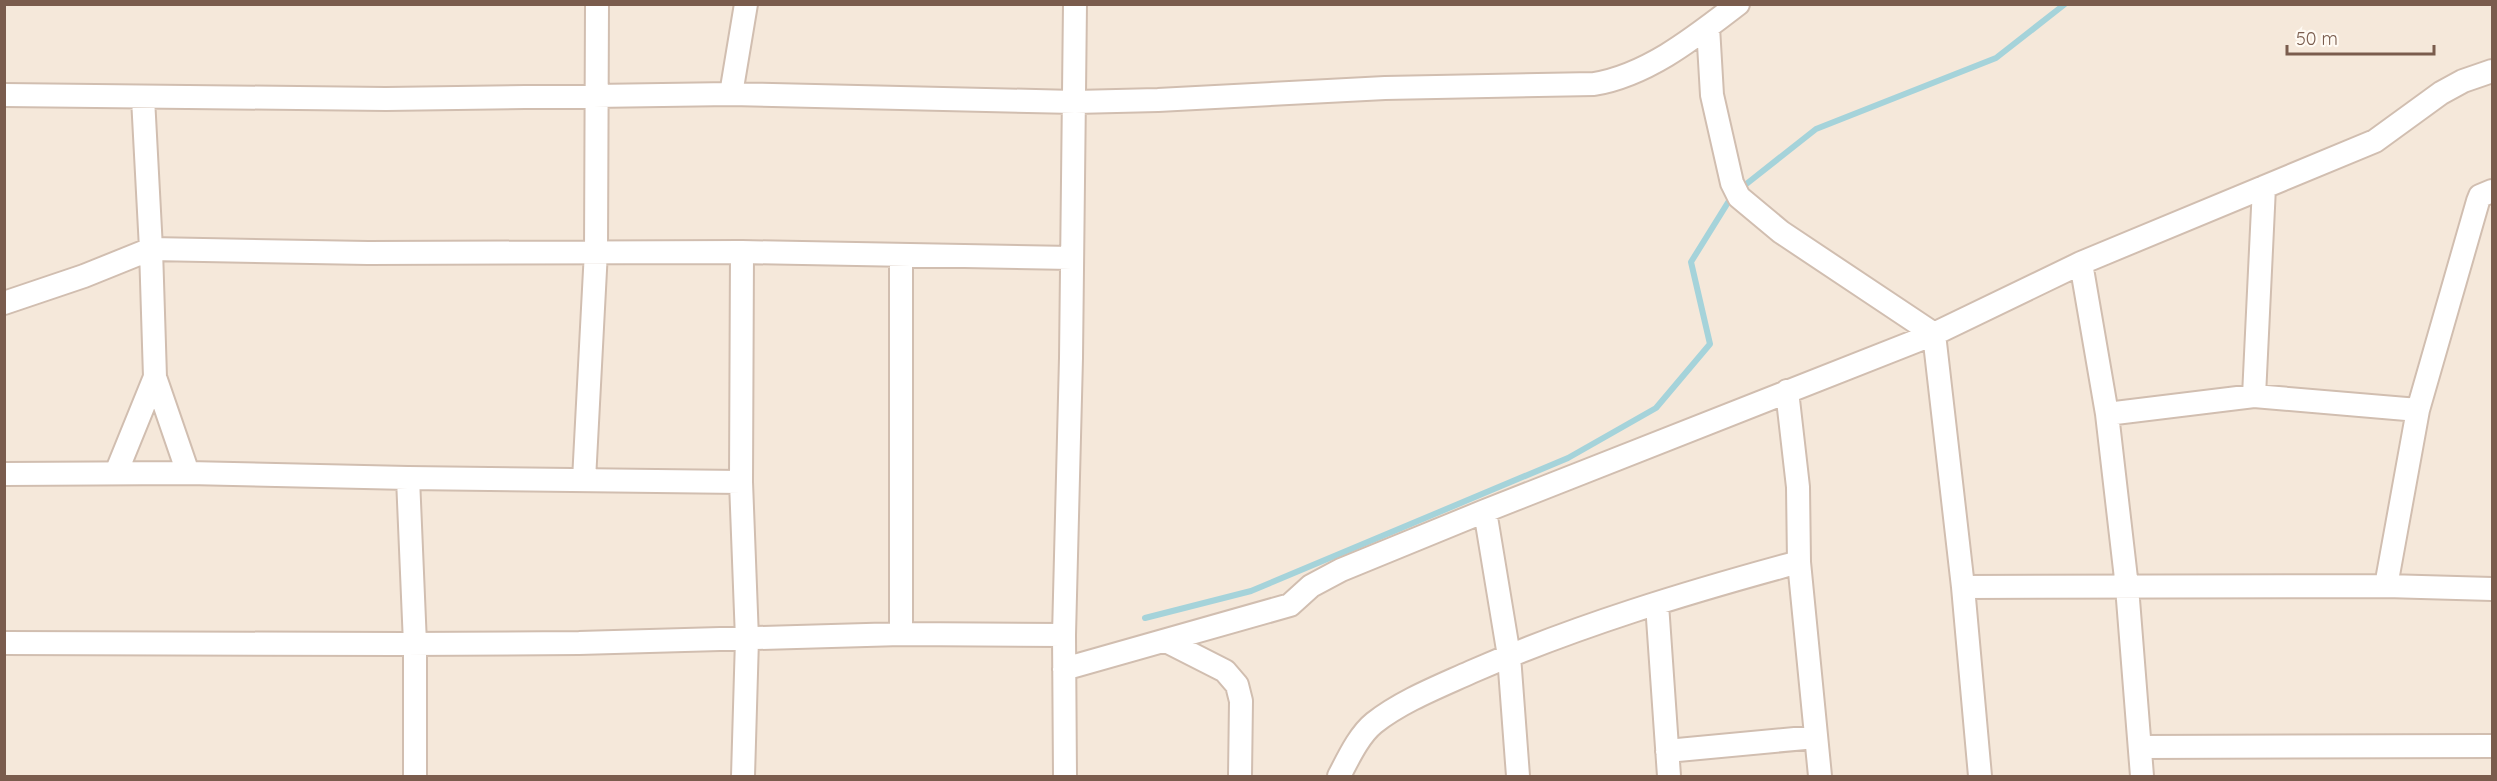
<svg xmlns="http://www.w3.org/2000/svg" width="2497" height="781" font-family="Quicksand,sans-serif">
<rect width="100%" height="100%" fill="#fdf6ec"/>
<path fill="#f5e8da" d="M 5,5 L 2492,5 L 2492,776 L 5,776 Z"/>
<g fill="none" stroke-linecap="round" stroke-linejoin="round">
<path stroke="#a5d3da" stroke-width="6" d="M 1740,189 L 1816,129 L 1996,58 L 2065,4
M 1145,618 L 1251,591 L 1568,458 L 1656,408 L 1710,344 L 1691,262 L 1732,196"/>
<g stroke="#d1beb0" stroke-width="26">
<path id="minor" d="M 1708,27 L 1712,95 L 1732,183 L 1739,197 L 1781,232 L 1934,334 L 1963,587 L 1980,776
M 731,94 L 746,4
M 4,95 L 386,99 L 731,94 L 1075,102 L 1158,100 L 1385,88 L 1594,84 C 1648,75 1695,37 1738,4
M 143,98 L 151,249 L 155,377 L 188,473
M 742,252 L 741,482 L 747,639 L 743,776
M 2081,263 L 2107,414 L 2127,587 L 2142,776
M 4,303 L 84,276 L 151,249 L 368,253 L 742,252 L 1072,258
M 1787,391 L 1798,487 L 1799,562 L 1820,776
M 2254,396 L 2264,187
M 2107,414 L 2254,396 L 2418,410
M 116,473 L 155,377
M 4,474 L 188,473 L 408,478 L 741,482
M 408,478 L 415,644 L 415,776
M 584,480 L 596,251 L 597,4
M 1485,511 L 1509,656 L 1518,776
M 2386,586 L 2418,410 L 2478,201 L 2480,196 L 2492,191
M 1963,587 L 2386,586 L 2492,589
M 1657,604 L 1669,776
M 901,634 L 901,256
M 1166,641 L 1225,671 L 1237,685 L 1241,701 L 1240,776
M 4,643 L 404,644 L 579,643 L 901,634 L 1064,635
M 1064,669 L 1290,605 L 1311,586 L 1341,570 L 1485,511 L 1934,334 L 2081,263 L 2375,141 L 2441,93 L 2463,81 L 2492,71
M 2140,747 L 2492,746
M 1667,751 L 1816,737
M 1065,776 L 1064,635 L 1071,358 L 1075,4
M 1339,776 C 1348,759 1359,735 1374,723 C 1402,701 1438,687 1471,672 C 1576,626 1688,592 1799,562"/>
</g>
<use href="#minor" stroke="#fff" stroke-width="22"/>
</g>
<rect width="2497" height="781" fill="none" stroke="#7a5c4d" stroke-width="12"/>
<path d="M2287 45v9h147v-9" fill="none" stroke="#7a5c4d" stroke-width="3"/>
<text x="2296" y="45" font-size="18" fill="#7a5c4d" stroke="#fffaf3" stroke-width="4.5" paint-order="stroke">50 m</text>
</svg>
